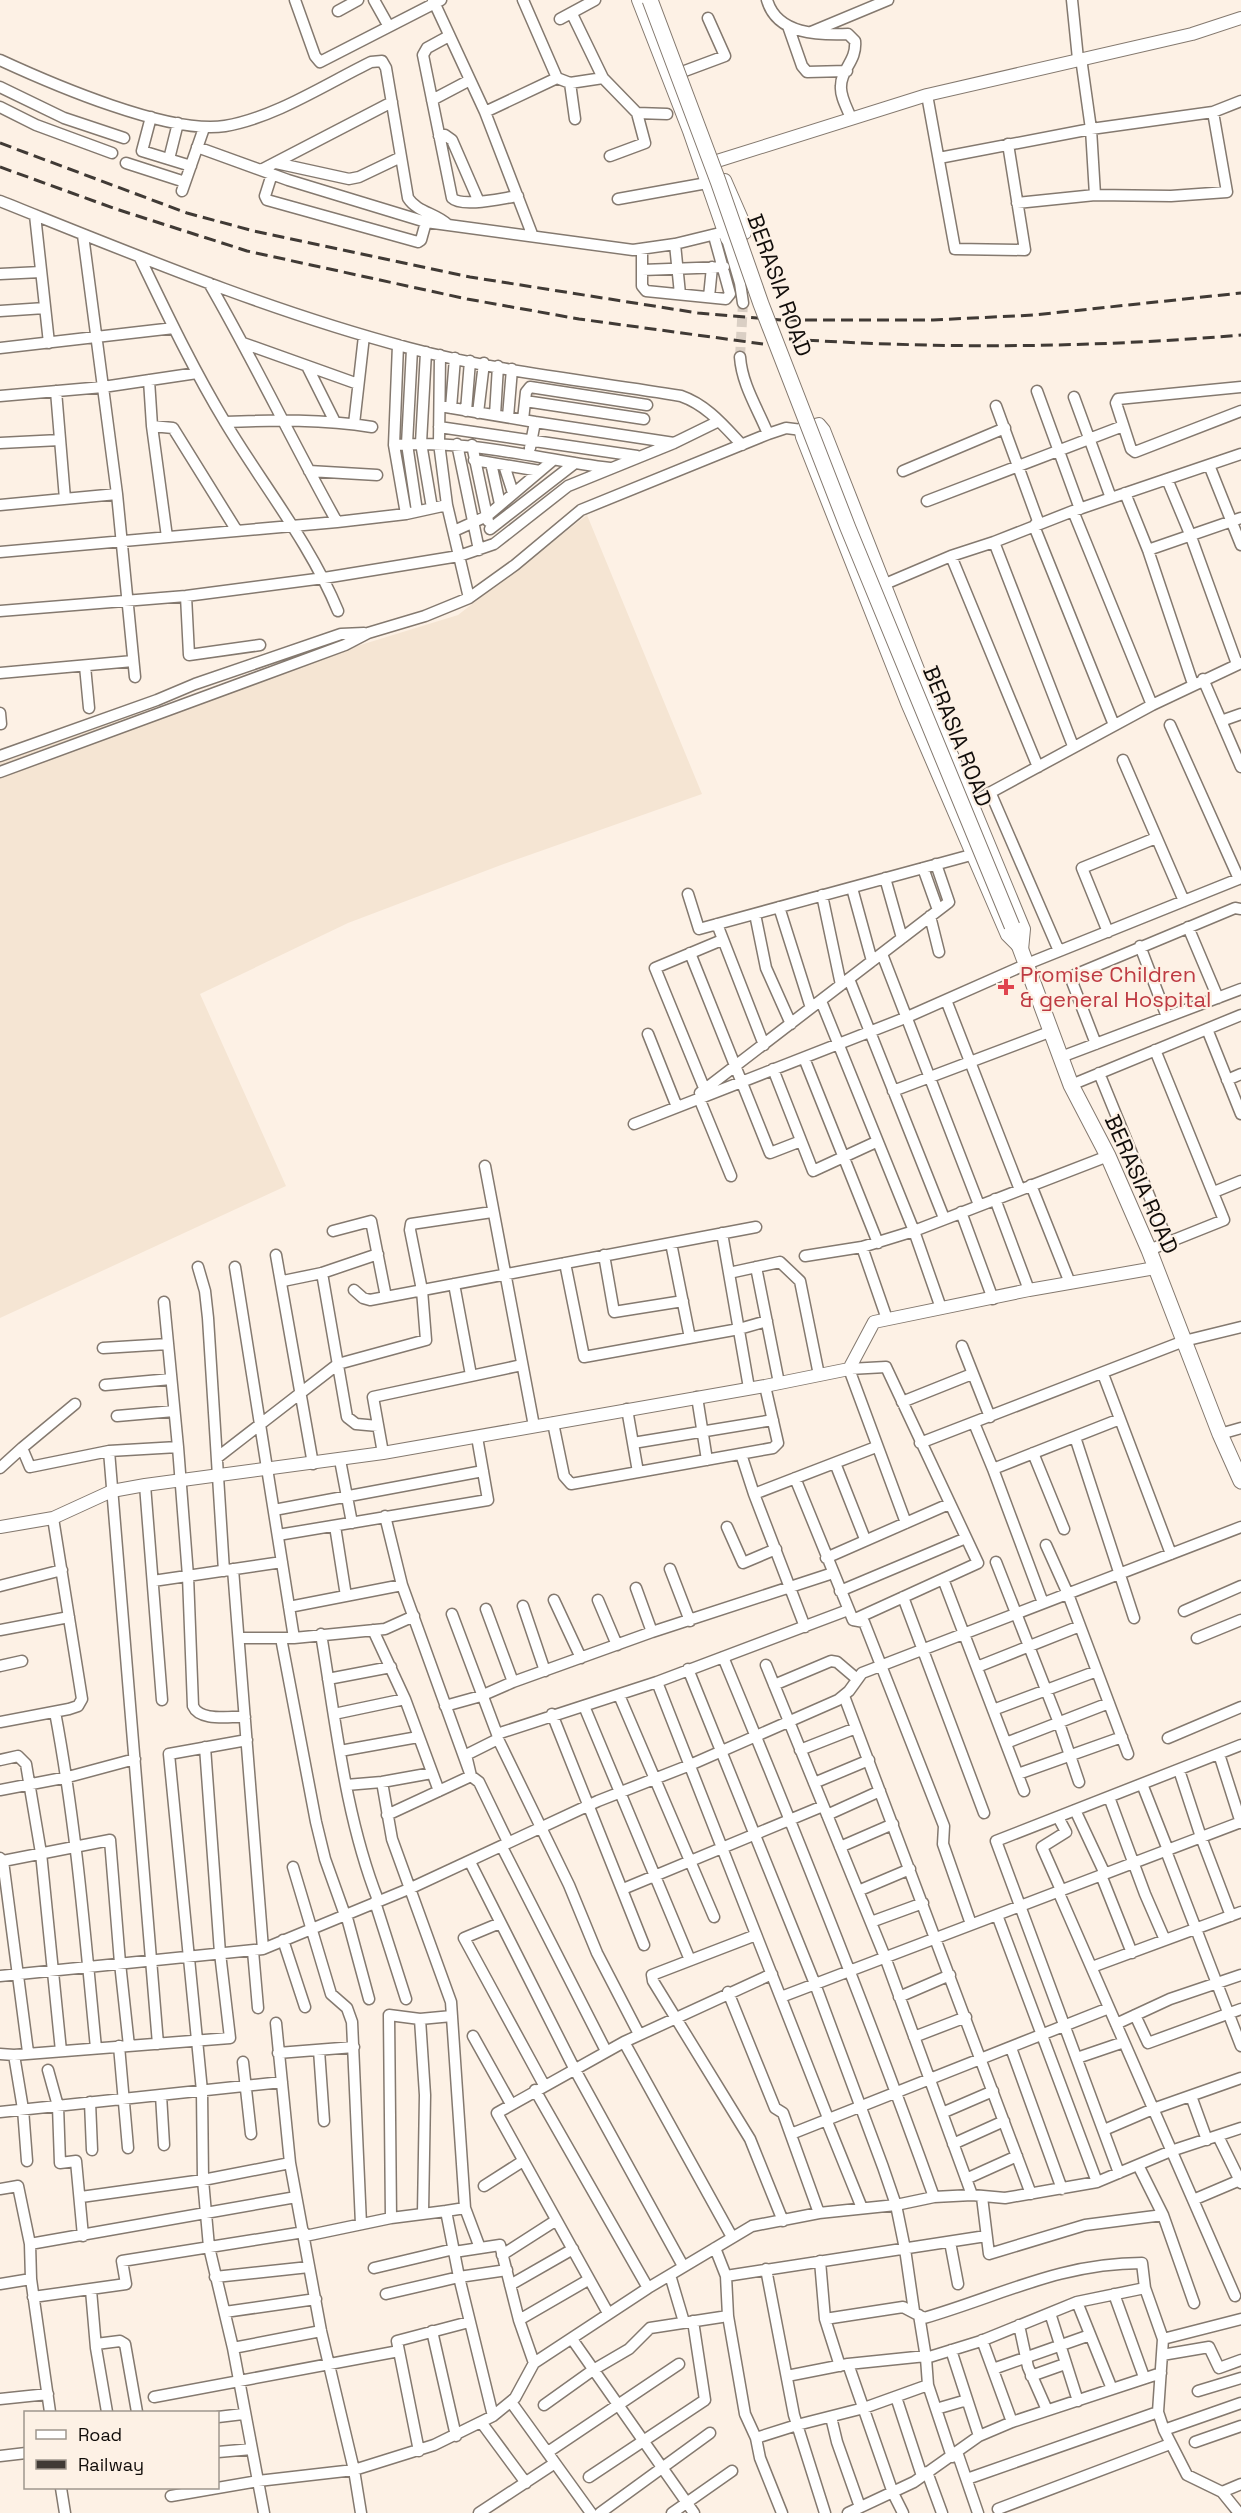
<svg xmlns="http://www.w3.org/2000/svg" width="1241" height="2513" font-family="'Space Grotesk',sans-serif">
<rect width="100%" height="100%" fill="#fdf1e5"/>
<path fill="#f5e5d3" d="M 587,515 L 702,794 L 501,865 L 348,923 L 200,994 L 286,1186 L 0,1318 L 0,756 L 458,615 Z"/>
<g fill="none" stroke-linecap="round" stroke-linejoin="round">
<path stroke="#dacfc4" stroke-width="10" stroke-dasharray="10 5" stroke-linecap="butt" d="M 740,357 L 743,303"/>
<g stroke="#84796f" stroke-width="13">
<path id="minor" d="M 295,0 L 315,56 L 320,62 L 441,0
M 374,0 L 388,25
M 433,0 L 485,112 L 532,234
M 523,0 L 557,78 L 570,83 L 575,119
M 767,0 C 777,35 819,35 848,34 L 855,41 C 857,61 841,69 841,86 C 840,96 847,108 851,118
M 1072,0 L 1078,59
M 338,11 L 358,0
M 572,14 L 603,78 L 637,113 L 645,143 L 610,156
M 560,19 L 595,0
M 788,26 L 802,66 L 807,72 L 847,71
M 811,32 L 888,0
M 449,36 L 427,48 L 423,55 L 452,198 C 462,208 503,198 518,196
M 1081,58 L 1091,129 L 1095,195
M 0,60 C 52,84 170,135 225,126 C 274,118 326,84 371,62 L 382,61 L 386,68 L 408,198 C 417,212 435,213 447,224
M 682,72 L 725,56 L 708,18
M 570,83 L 603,78
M 0,87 L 64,118 L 124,138
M 927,95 L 955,249 L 1025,250 L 1008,144
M 432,100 L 470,80
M 0,107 L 36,125 L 112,153
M 485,112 L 557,78
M 637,113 L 667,114
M 151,117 L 142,151 L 191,166
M 439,136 L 445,135 L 452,140 L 479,202
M 197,147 L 288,180 L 426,222 L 633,250 L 675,244 L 724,232
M 939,158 L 1091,129 L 1213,112 L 1241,101
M 169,159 L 178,123
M 126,163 L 185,182
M 276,163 L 349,179 L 359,177 L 401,157
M 261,170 L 392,102
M 272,174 L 265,196 L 267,200 L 418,242 L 421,240 L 426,222
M 182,191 L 204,128
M 618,199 L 707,183
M 0,201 C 135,255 269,311 409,348 C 498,372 591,381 681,396 C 707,405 724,426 742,445
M 1017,203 L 1095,195 L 1171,196 L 1227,192 L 1213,112
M 35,215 L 49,343
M 83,235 L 117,494 L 135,677
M 727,239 L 740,283 L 743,303
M 675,244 L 680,294
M 642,249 L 642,286 L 646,291 L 726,299 L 730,294 L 714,236
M 140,258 C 167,314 193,369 225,422 C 262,484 310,543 338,611
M 642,270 L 724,267
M 0,274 L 41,272
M 209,283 C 254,361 293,443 337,522
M 709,297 L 712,267
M 0,311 L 45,308
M 243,343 L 358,384
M 398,345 L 394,445 L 406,514
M 0,348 L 174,328
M 412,349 L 407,444 L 417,511
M 426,352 L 421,443 L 432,508
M 440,355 L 439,443 L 447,505 L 469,598
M 740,357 C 742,385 758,409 768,434
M 307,366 L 335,422
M 149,380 L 152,426 L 167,537
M 1241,387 L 1118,399 L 1116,403 L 1131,449 L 1135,452 L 1241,411
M 56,391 L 65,499
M 1037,391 L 1080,509
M 0,396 L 103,387 L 197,373
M 1074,397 L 1111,498
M 525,401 L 644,419
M 440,406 L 535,422 L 530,448
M 996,406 L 1038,521 L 1034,526 L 1114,725
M 451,408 L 455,358
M 466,411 L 470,361
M 478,413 L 484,363
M 495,415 L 498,366
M 508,417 L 512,369
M 523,420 L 526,392 L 530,387 L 647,405
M 225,422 C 275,420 323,419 372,427
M 535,422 L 674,443
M 354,424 L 364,336
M 152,426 L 173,428 L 237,531
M 439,427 L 637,456
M 0,443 L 60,440
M 457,444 L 479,550
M 394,445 C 470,439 536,459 610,468
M 472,445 L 488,521
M 474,460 L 540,471
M 491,463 L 500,504
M 504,465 L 513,493
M 1209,465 L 1241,545
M 309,471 L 377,475
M 903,471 L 1005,428
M 1167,479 L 1190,534 L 1237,664
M 1125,493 L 1148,550 L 1193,684
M 927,501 L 1123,426
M 0,505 L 117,494
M 1073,511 L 1152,705
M 490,529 L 575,463
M 454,531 L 487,516 L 552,461
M 994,542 L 1073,746
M 1148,550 L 1241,518
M 0,552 L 337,522 L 406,514 L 447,505
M 951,556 L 1038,767
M 885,584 L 951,556 L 994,542 L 1073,511 L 1241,454
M 186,596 L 189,655 L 260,645
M 0,611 L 186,596 L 324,578 L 459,556 L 494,544 L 568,486 L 674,443 L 719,421
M 85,666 L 89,708
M 0,673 L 133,661
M 1203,679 L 1241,767
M 0,713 L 1,724
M 1221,721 L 1241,714
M 1170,725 L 1239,879
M 0,756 L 157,700 L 195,684 L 341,634 L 364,633
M 1123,760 L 1184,901
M 0,772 L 345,645 L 368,633 L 425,616 L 469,598 L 515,565 L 581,510 L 768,434 L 786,428 L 802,430
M 991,794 L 1059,951
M 971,803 L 1152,705 L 1241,663
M 923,868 L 938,910
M 885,878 L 902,938
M 852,888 L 872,961
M 688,894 L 699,929 L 971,855
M 822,895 L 841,985
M 779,907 L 811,1008
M 755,914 L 766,968 L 791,1024
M 930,916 L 939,952
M 717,924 L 764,1045
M 1188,927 L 1218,998
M 1108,932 L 1082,868 L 1156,838
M 1140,946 L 1167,1017
M 690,953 L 770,1153 L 801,1141
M 882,954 L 979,1205
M 849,979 L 944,1218
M 946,1000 L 1020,1190
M 821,1001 L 914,1231 L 941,1308
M 1207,1029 L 1241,1114
M 648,1034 L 677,1107
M 1096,1044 L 1071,979 L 1072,976 L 1235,908 L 1241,909
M 1061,1057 L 1241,989
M 804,1058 L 878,1243
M 773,1069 L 813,1171 L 876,1142
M 1099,1073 L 1168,1242
M 1227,1080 L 1241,1074
M 1071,1085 L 1241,1015
M 893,1091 L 1052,1031
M 700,1093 L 949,902 L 936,864
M 707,1095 L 655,968 L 722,940
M 699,1098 L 731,1176
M 634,1124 L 905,1018 L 1027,964 L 1241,878
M 485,1166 L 534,1426
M 1031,1185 L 1070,1283
M 1214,1192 L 1241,1181
M 995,1199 L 1029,1290
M 961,1212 L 993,1299
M 333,1231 L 371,1221 L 386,1297
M 722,1233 L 749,1388
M 671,1243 L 690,1338
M 862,1247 L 887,1319
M 1149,1250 L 1224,1220 L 1155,1050
M 276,1255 L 313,1464
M 604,1255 L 614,1312 L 683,1301
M 805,1256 L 862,1247 L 914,1231 L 1108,1156
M 565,1263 L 584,1357 L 739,1329 L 767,1321
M 198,1267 L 205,1291 L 208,1318 L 224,1571
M 235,1267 L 294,1638
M 756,1267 L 779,1383
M 322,1273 L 347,1417 L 356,1424 L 378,1426
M 729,1273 L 780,1262 L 800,1281 L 819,1375
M 283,1281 L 322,1273 L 378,1254
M 454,1284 L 471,1375
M 354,1290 L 363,1298 L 370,1300 L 756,1227
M 164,1302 L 178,1447
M 962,1346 L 990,1417
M 103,1348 L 168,1344
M 1103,1374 L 1171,1554
M 105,1385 L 171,1379
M 697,1397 L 707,1460
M 902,1402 L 972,1374
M 627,1409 L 638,1472
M 117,1416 L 174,1411
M 553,1423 L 564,1476 L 571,1484 L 773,1448 L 778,1443 L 765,1386
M 974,1423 L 993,1469 L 1043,1603
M 1220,1434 L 1241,1428
M 1075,1437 L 1134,1618
M 633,1443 L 773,1420
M 920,1443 L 1184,1341 L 1241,1327
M 22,1448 L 75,1404
M 383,1453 L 373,1397 L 522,1365
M 1033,1453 L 1064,1529
M 741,1454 L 754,1494 L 805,1627
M 218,1457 L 338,1364 L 426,1340 L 422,1290 L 410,1230 L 411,1224 L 492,1212
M 340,1460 L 352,1523
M 835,1463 L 865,1539
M 0,1468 L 22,1448 L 30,1467 L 109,1451
M 993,1469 L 1120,1419
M 795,1478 L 853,1620 L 864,1622 L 944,1826 L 943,1844 L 971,1924
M 145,1485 L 162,1700
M 754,1494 L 876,1447
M 274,1510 L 483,1471
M 385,1516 L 402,1585 L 471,1776 L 479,1782 L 508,1842
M 335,1526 L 346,1596
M 727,1527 L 743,1563 L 776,1549
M 278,1535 L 488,1500 L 477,1437
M 1046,1545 L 1068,1594 L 1128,1754
M 826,1558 L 949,1504
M 996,1562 L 1059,1723 L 1079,1782
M 233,1569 L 263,1949
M 670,1569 L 690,1621
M 943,1579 L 1024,1791
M 153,1581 L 282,1562
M 0,1586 L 62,1570
M 636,1588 L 652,1632
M 840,1591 L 966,1538
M 903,1597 L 984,1813
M 554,1600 L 581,1658
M 598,1600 L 617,1645
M 523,1606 L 545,1671
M 289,1607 L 402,1585
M 486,1609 L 513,1682
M 1184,1611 L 1241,1586
M 452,1614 L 497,1734 L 498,1739 L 569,1885 L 597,1953 L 639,2034
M 853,1620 L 978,1563 L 886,1367 L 849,1369 L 906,1523
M 0,1630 L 69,1617
M 373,1630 L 405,1699 L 439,1791
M 321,1634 C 336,1723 345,1816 378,1900
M 239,1638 L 294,1638 L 385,1629 L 414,1616
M 281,1638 L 316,1822 L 325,1859 L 345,1915
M 1197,1638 L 1241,1620
M 723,1657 C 797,1835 869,2015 934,2197
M 766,1665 L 885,1957 L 972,2195
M 0,1666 L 22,1661
M 977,1667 L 1080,1626
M 688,1669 L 815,1984 L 883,2167 L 896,2205 L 905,2249 L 914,2311
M 328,1679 L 391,1667
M 657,1682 L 828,2118
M 774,1685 L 831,1661 L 837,1662 L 857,1679
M 619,1695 L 714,1917
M 844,1696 L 1031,2194
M 445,1706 L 481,1696 L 513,1682 L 652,1632 L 833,1573
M 584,1706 L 690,1960
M 993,1710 L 1097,1671
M 55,1712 C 76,1823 85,1935 96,2048
M 334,1714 L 405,1699
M 552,1714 L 644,1945
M 0,1722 L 69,1709 L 78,1706 L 82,1699 L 53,1518
M 497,1734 L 657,1682 L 848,1610
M 1168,1738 L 1241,1707
M 247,1740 L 169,1754 L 202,2091 L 203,2180 L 209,2247 L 233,2348 L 264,2513
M 1006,1743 L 1109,1703
M 800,1750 L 856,1728
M 340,1751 L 418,1737
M 1219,1754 L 1241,1823
M 0,1760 L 18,1756 L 26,1764 L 41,1853 L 61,2051
M 1179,1770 L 1201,1837 L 1231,1916
M 1018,1774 L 1122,1737
M 382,1782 L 392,1839 L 451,2002 L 465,2208 L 446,2211 L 459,2277 L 493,2416
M 814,1783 L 869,1760
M 1142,1784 L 1168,1850
M 346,1785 L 382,1782 L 432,1773
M 0,1790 L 68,1777 L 135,1759
M 1109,1797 L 1145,1894 L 1165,1940
M 1075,1810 L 1105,1874
M 387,1815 L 471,1776 L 466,1755 L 498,1739
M 827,1815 L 880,1791
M 1058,1817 L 1066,1832 L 1042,1847 L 1061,1890
M 502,1847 L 606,2051
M 840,1847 L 893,1824
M 1166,1851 L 1241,2046
M 0,1858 L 3,1861 L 110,1840 L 120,1963 L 129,2046
M 3,1861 L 28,2052
M 470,1862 L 574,2068 L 683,2266
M 293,1867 L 331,1994 L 347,2008 L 352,2022 L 361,2224
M 1101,1875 L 1132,1953
M 623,1889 L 823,1806
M 858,1891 L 910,1869
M 1058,1891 L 1235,2296
M 375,1902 L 406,1999
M 346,1914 L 369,1999
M 997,1915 L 1097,2182
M 871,1922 L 923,1903
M 500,1923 L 464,1938 L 544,2085
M 756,1935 L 652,1975 L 653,1981 L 750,2139 L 783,2221
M 283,1940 L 305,2007
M 253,1951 L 258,2008
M 1092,1967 L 1241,1912
M 0,1976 L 263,1949 L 411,1888 L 598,1801 L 690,1765 L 838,1700 L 849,1691 L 862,1673 L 1241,1527
M 728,1992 L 775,2108 L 783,2113 L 819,2213
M 781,1997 L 1241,1822
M 899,1997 L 950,1975
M 1135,2015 L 1148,2043 L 1241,2009
M 276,2023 L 290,2163 L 321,2331 L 354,2470 L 434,2445 L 493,2416 L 515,2398 L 534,2363 L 648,2288 L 752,2226 L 819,2213 L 896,2205 L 934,2197 L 972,2195 L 1005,2198 L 1097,2182 L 1171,2151 L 1241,2128
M 1116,2024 L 1170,1999 L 1241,1975
M 473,2036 L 511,2104
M 914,2037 L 966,2017
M 624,2042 L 732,2237
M 158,2044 L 109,1451 L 178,1447 L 188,1576 L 193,1706 C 200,1722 230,1716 245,1717
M 119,2046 L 128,2148
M 1011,2048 L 1062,2189
M 319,2050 L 324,2121
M 278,2053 L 354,2047
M 0,2054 L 14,2055 L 230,2038 L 220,1953 L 205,1747
M 14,2055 L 23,2109 L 27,2161
M 1077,2058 L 1124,2042
M 243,2062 L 251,2134
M 48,2070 L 58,2106 L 60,2163 L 76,2161 L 83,2236
M 535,2090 L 648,2288
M 161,2095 L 164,2145
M 1191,2096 L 1207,2140
M 90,2102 L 92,2150
M 0,2112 L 282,2082
M 942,2113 L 993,2091
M 826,2119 L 862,2208
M 1104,2130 L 1153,2109 L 1241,2078
M 791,2134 L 1109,2008
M 1218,2136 L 1241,2183
M 953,2144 L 1004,2121
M 1138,2165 L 1163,2215 L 1194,2303
M 1119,2173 L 996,1841 L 1241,1745
M 966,2179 L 1017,2156
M 484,2186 L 523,2161
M 0,2189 L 18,2186 L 30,2244 L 31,2279 L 50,2412
M 81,2197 L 203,2180 L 290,2163
M 982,2197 L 989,2254 L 1085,2225 L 1163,2215
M 1193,2200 L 1240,2180
M 465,2208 L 480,2248
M 423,2213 L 425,2095 L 420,2019 L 452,2016
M 391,2218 L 389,2015 L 420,2019
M 305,2236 L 391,2218 L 446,2211
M 950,2242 L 958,2284
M 30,2244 L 296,2197
M 715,2248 L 726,2276 L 728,2316 L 745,2414 L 756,2438 L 760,2458 L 782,2513
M 454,2252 L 500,2245 L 519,2320 L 534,2363
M 502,2255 L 555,2221
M 820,2261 L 825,2319 L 840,2366
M 374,2268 L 454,2249
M 766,2269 L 794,2415 L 825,2513
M 670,2275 L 684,2322
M 726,2276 L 986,2236
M 215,2277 L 309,2267
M 0,2284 L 31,2279
M 510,2285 L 573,2249
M 91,2290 L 96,2348 L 107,2412
M 386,2294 L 459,2277 L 507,2270
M 1114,2294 L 1144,2377
M 33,2297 L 126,2284 L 122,2261 L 304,2232
M 1077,2302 L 1112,2389
M 225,2312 L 316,2299
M 608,2313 L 497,2113 L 624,2042 L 772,1974
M 1050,2313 L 1078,2401
M 919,2315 L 926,2358 L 928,2385 L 952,2457
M 825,2319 L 903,2307 L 924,2318 C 1000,2296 1060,2263 1142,2263 L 1145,2288 L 1163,2339 L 1158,2412 L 1164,2430 L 1187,2475 L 1222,2492 L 1239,2513
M 519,2320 L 588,2280
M 1019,2325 L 1028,2367 L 1047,2410
M 432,2331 L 456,2436
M 572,2339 L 694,2513
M 1163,2339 L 1241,2319
M 982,2340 L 1012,2422
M 96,2344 L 120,2341 L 125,2344 L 137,2412
M 233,2348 L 321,2331
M 951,2350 L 979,2436
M 1162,2355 L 1209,2347 L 1219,2368 L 1241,2360
M 926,2358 L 981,2341 L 1077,2302 L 1145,2288
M 848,2364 L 893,2493 L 903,2513
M 993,2369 L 1090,2335
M 787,2376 L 848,2364 L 926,2356
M 1031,2376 L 1065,2364
M 1198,2391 L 1241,2378
M 154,2397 L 399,2351
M 896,2397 L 922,2476
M 0,2399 L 48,2394
M 511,2402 L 591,2513
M 544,2405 L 593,2370 L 629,2349 L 650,2328 L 728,2316
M 936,2409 L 967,2400
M 218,2417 L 243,2414
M 831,2417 L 837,2442 L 860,2507
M 481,2422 L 526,2483
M 1164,2430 L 1241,2403
M 756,2438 L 797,2425 L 864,2408 L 928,2385
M 1195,2442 L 1241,2426
M 419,2451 L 397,2341 L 469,2322
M 218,2452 L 252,2449
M 548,2452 L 679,2364
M 957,2452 L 978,2513
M 0,2456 L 26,2453
M 927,2472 L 942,2513
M 589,2477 L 705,2400 L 693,2321
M 967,2479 L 1158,2412
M 61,2488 L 65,2513
M 1222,2492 L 1241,2484
M 171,2496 L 258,2481 L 354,2470 L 361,2513
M 998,2509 L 1170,2444
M 479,2513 L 555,2463
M 600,2513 L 710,2433
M 672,2513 L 732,2471
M 848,2513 L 914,2482 L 979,2436 L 1012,2422 L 1161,2373"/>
</g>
<g stroke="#84796f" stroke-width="14">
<path id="tertiary" d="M 638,0 L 689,131 L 724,232 L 727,239 L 733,239 L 745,233 L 746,228 L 725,180
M 717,161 L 927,95 L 1192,34 L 1241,18
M 819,424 L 824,430 L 945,738 L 1024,929 L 1022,950 L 1007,935 L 907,703 L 802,437 L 801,432 L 803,428 Z
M 0,1527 L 53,1518 L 112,1491 L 145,1485 L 383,1453 L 765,1386 L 849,1369 L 874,1322 L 1029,1290 L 1155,1268"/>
</g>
<g stroke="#84796f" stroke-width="17">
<path id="primary" d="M 1012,926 L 1071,1085 L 1108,1156 L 1149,1250 L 1220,1434 L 1241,1481"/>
</g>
<use href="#minor" stroke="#fff" stroke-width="10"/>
<use href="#tertiary" stroke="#fff" stroke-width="12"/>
<use href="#primary" stroke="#fff" stroke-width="15"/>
<path stroke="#403a35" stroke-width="3" stroke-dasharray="12 6" stroke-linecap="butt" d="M 0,143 L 187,213 L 254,231 L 470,277 L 698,313 L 781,320 L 933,320 L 1034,315 L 1241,293
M 0,167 L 116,209 L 247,251 L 467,299 L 579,319 L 763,344
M 789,339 C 939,349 1090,348 1241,335"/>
<g stroke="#84796f" stroke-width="17" stroke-linecap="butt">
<path id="primary-bridge" d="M 650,0 L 718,181 L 761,304 L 848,528 L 1012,926"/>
</g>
<use href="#primary-bridge" stroke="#fff" stroke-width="15"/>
</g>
<path fill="#e0444e" stroke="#fdf1e5" stroke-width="2" d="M1003 978h6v6h6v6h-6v6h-6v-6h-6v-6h6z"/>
<g text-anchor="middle" stroke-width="4.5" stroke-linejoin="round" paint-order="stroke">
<g font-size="22" fill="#110d0a" stroke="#fdf1e5">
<text transform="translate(780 285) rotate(70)" y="8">BERASIA ROAD</text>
<text transform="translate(958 736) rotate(68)" y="8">BERASIA ROAD</text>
<text transform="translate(1142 1184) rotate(66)" y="8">BERASIA ROAD</text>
</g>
<g font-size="22" fill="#be3a42" stroke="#fdf1e5" text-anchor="start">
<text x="1020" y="982">Promise Children<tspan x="1020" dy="25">&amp; general Hospital</tspan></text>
</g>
</g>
<rect x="24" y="2411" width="195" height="78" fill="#fdf1e5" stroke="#9f968d" stroke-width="1.5"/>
<rect x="36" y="2430" width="30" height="9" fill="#ffffff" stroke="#9f968d" stroke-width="1.5"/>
<text x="78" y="2441" font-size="18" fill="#110d0a">Road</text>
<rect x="36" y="2460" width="30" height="9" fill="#403a35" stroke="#9f968d" stroke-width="1.5"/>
<text x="78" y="2471" font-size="18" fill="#110d0a">Railway</text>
</svg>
